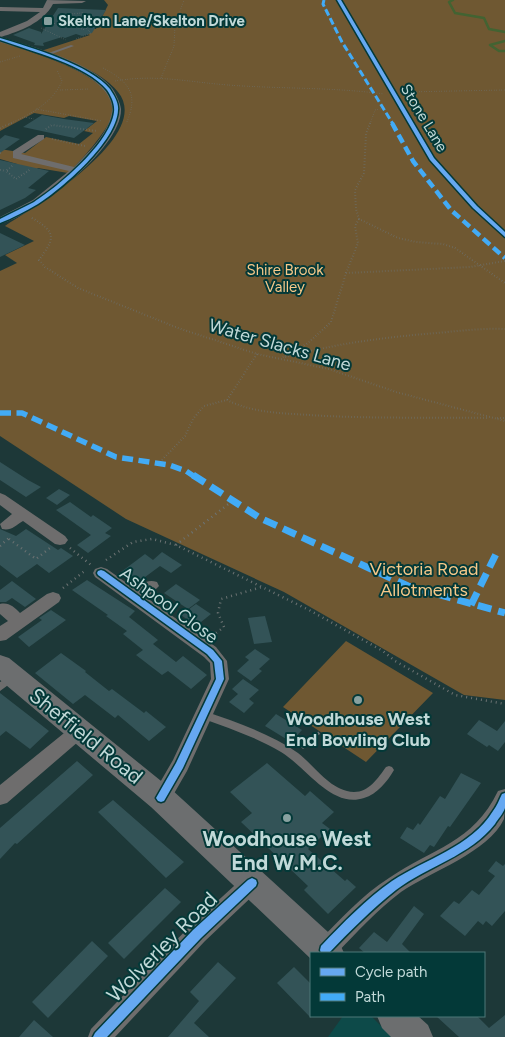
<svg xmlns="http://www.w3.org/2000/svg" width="505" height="1037" font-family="Figtree,sans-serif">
<rect width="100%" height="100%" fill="#1d3838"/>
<path fill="#0d4a49" d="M 343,1016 L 371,1016 L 392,1037 L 328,1037 Z"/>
<path fill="#6f5832" d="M 104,0 L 505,0 L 505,700 L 464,695 L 284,592 L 126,519 L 0,436 L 0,271 L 17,263 L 5,255 L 34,241 L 5,226 C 34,207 154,136 118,92 C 99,69 67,61 41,51 L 90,35 L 61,24 L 96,29 L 108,5 Z
M 0,41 C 28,51 90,69 107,93 C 111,98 113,108 112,115 C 109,130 79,163 68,173 L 38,168 L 15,184 L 17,164 L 0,159 L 0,149 L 25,153 L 46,137 L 79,144 L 93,133 L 84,131 L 97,121 L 69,116 L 64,118 L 34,113 L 0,131 Z
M 346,641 L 433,693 L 366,762 L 283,707 Z"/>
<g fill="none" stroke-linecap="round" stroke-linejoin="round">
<path stroke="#426332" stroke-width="2.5" d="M 453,0 L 449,2 L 455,13 L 484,18 L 489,29 L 505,32
M 505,41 L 490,45 L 499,51 L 505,51"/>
</g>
<path fill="#335357" d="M 58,8 L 106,10 L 92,33 L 82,36 L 76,34 L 65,38 L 62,37 L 43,43 L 44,46 L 34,45 L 35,43 L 13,35 L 29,28 L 41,32 L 41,34 Z
M 42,115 L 64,119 L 94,123 L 74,138 L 23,127 Z
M 5,135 L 20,139 L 0,153 L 0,139 Z
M 0,160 L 49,171 L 28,188 L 36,190 L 25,198 L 0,210 Z
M 0,233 L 25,245 L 0,257 Z
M 0,462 L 28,480 L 41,487 L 26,497 L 0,480 Z
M 59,489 L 70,495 L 57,505 L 46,498 Z
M 70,502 L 91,517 L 93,515 L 112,528 L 105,533 L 111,536 L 88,553 L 77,545 L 91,535 L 56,510 Z
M 0,529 L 16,536 L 26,529 L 58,550 L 61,548 L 73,556 L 49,573 L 37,564 L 17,578 L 0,565 Z
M 162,552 L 182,565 L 171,573 L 160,566 L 137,583 L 121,572 L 145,554 L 153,560 Z
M 87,580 L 135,611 L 129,617 L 158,640 L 153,644 L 176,662 L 183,656 L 207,675 L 191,689 L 168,671 L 162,675 L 136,655 L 143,650 L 123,634 L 127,631 L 106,616 L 108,615 L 72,590 Z
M 12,581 L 36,599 L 25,607 L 12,598 L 6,602 L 0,602 L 0,590 Z
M 176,584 L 200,600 L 188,609 L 164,593 Z
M 196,604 L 211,614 L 196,626 L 181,615 Z
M 51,610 L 66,620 L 29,647 L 18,637 L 42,620 L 39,618 Z
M 265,616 L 272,642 L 254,644 L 248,618 Z
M 255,649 L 270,659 L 259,669 L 262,671 L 251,681 L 237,671 L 249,660 L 245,657 Z
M 61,653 L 86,671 L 85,672 L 109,691 L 112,689 L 144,713 L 146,711 L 166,727 L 149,741 L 118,715 L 115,718 L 85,695 L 73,704 L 35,673 Z
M 243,679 L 259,690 L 249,699 L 254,703 L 244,713 L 229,702 L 238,694 L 232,689 Z
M 0,693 L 49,731 L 30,749 L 6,731 L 0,736 Z
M 276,714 L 302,730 L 291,742 L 265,726 Z
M 479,720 L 497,731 L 505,721 L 505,742 L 498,751 L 489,745 L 487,747 L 467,734 Z
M 77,761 L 93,775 L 17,844 L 15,843 L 0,859 L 0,828 Z
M 267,763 L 305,796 L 310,791 L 334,812 L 322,823 L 330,829 L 308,849 L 345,881 L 347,879 L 356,887 L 328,914 L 304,890 L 308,886 L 241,822 L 252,813 L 230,792 Z
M 461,773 L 481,783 L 450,827 L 448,826 L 434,847 L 430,845 L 424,853 L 400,838 L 407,827 L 413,830 L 418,823 L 420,825 L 440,796 L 445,799 Z
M 113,800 L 184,862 L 166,878 L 98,812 Z
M 496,861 L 503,866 L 505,864 L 505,911 L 492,926 L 486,921 L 483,925 L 478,921 L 465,936 L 440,916 L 454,901 L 459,904 L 472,890 L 479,895 L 495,876 L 488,871 Z
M 165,888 L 181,902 L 124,959 L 108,943 Z
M 414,906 L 424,914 L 402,944 L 411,953 L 365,953 L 359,948 L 374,932 L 387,942 Z
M 92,941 L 108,956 L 48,1018 L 32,1002 Z
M 218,962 L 236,978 L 194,1023 L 209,1037 L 168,1037 L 199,1001 L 190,992 Z
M 294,967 L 311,984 L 311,1018 L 277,983 Z
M 505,1015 L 505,1037 L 459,1037 L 436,1016 L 477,1016 L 489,1028 Z
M 34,1020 L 53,1037 L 19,1037 Z"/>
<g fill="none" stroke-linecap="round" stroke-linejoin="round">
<path stroke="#6d7373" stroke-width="1" stroke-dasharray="0.5 2" stroke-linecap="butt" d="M 64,23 L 71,14 L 81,13
M 47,24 L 64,23 L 85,30
M 41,28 L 66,40
M 76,39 L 91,33 L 83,25 L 82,10
M 0,62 L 20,56
M 103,68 C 130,82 139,95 126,124
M 161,78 L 174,46 L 175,25 L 184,0
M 115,81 C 156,74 188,82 228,85 C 280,89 332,87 384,94
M 60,90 L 90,89
M 404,92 L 505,90
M 36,109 L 102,121
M 24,117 L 34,119
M 9,124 C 29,115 53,103 62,81 L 57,70
M 370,124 L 375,110 L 384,108"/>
<path stroke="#6d7373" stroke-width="2" stroke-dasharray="0.5 2.5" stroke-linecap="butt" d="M 370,123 L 366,134 L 364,173 L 355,190 L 356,209 L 359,219 L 398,238 L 416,242 L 443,244 L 455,248 L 505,283
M 0,128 L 12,123
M 46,129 L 52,125 L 97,131
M 52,139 L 85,146
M 0,153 L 2,153
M 12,166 L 6,171 L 16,179 L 31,169
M 0,170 L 6,171
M 32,218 C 58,233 54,239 39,260 L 45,267 L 78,288 L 178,328 L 257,354 L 329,369 L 396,392 L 505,421
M 346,273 L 358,243 L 355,226 L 359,219
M 283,357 L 308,343 L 331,322 L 346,273 L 470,267 L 505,261
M 285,357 C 335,344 385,337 436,333 C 459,331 482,328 505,329
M 227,400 C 253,413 281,413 309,415 C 369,419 429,417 489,418
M 497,418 L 505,418
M 160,462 L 185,436 L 193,419 L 204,406 L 227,400 L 257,354"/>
<path stroke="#6d7373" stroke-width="2.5" stroke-dasharray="1 4" stroke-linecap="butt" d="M 9,539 L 36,559 L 50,548
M 176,545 L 231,502
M 0,546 L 10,537
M 70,548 L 91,565
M 106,560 L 133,542 L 152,539 L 176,545 L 309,610 L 383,651 L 395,661 L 455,695 L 505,704
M 63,588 L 86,570
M 212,636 L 224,627 L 218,613 L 221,599 L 262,587"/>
<path stroke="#6d7373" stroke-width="3" stroke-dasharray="2 5" stroke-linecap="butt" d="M 302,748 L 320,732"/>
<path fill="#6e6d6d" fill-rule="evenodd" d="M 337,0 L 341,0 L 434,158 L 477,206 L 505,232 L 505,237 L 473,208 L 430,160 Z
M 71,45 L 74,46 L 46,56 L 43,55 Z
M 12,675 L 15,676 L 16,678 L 15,680 L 0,691 L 0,682 Z
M 204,711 C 236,722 271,734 298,753 C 315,766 330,791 354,792 C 369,792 378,778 386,767 L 389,766 L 392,767 L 394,770 C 387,782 377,794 364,798 C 332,809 306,767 281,752 C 256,737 228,728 201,718 L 200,715 L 201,712 Z"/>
<path fill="#6e6d6d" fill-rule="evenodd" d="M 47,0 L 86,1 L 82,3 L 53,4 C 43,23 20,31 1,37 C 33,47 91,62 112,88 C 116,94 120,102 121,109 C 122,148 35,215 0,224 L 0,217 L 33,200 L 69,171 L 13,158 L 13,151 L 38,135 L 44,135 L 44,139 L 21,154 L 74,167 C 89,152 110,132 112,110 C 114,73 27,51 0,42 L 0,32 L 27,21 L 40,12 L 0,11 L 0,7 L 43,8 Z
M 0,493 L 5,495 L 65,536 L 68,540 L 65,544 L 60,545 L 55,544 L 23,521 C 15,526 11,531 2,529 L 0,524 L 12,514 L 0,505 Z
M 101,567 L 107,569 L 135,589 C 142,584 147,579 157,582 L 159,586 L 147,598 L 216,647 L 227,661 L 229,679 L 187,771 L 168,804 L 161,806 L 154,804 L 151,798 L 173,760 L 211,679 L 210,663 L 204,657 L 95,577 L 93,573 L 95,569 Z
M 53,592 L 59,594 L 61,598 L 59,602 L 6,640 L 0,641 L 0,626 L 8,621 L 0,614 L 0,604 C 9,602 14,607 20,613 L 47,594 Z
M 80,722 L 86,725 L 89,730 L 86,735 L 7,803 L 0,805 L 0,785 L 74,725 Z
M 505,789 C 505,797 505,811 504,819 C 489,852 430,872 401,892 C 377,910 357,932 337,953 L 316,953 L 314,950 L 317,943 C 340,920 362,895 389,878 C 433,848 473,843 498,791 Z
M 252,873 L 259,876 L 262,883 L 259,890 L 205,941 L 115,1037 L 88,1037 L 91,1029 L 189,927 L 245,876 Z"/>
<path fill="#6c6e6f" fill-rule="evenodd" d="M 0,655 L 9,658 L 171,789 L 339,942 L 344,953 L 311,953 L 311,959 L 151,807 L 0,680 Z
M 377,1016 L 418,1016 L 428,1025 L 433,1037 L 391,1037 L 382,1028 Z"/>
<path stroke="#42abf6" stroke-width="3" stroke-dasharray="7 3" stroke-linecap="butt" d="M 324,0 L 323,4 L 342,42 L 393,124"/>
<path stroke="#42abf6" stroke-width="4.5" stroke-dasharray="9 4.5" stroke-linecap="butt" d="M 392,123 L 413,161 L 451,210 L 505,258"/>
<path stroke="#42abf6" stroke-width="5.5" stroke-dasharray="11 5.5" stroke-linecap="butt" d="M 0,413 L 22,413 L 116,457 L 169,465 L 186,471 L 195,477"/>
<path stroke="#42abf6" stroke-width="7" stroke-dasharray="14 7" stroke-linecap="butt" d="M 193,475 L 260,518 L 408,586 L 505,613
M 471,605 L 496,554"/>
<g stroke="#033938" stroke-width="3">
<path id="cycleway" d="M 337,0 L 341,0 L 434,158 L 477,206 L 505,232 L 505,237 L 473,208 L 430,160 Z
M 0,38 C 30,47 91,65 110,89 C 114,95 119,103 118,110 C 117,141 63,188 38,204 C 26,211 13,218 0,223 L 0,219 C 11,213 23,208 34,202 C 60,185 110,143 114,112 C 115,104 111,96 107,90 C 87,65 30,51 0,40 Z
M 101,570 L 104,571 L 213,650 L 222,661 L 224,679 L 183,768 L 164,801 L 161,802 L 158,801 L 156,798 L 176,763 L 216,679 L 214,662 L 207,654 L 98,575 L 97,573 L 98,571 Z
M 505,793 C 505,798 505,804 505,808 C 503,814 498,819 495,824 C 470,856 428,866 396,890 C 372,909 350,931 329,953 L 321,953 L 320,950 L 321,946 C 343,923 366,899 392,881 C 425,859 471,847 493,811 C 497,806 499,800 502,794 Z
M 252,878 L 256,880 L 257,883 L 256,886 L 201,938 L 107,1037 L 93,1037 L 95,1033 L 193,930 L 248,880 Z"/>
</g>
<use href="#cycleway" fill="#66a8f1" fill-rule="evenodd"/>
</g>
<g fill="#88a1a0" stroke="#033938" stroke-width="2">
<rect x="43" y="16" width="10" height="10" rx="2.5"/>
<circle cx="358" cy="700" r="5"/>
<circle cx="287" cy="818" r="5"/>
</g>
<g text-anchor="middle" stroke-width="4" stroke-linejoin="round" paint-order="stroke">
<g font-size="15" font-weight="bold" fill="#c1d9d8" stroke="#033938" text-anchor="start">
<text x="58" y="26">Skelton Lane/Skelton Drive</text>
</g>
<g font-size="15" fill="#c1d9d8" stroke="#033938">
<text transform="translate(424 118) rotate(59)" y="5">Stone Lane</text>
</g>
<g font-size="15" fill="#f6c889" stroke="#033938">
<text x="285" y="275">Shire Brook<tspan x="285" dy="17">Valley</tspan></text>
</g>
<g font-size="18" fill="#c1d9d8" stroke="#033938">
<text transform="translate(280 345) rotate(16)" y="6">Water Slacks Lane</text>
<text transform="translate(169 605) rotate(36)" y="6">Ashpool Close</text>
</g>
<g font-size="18" fill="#f6c889" stroke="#033938">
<text x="424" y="575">Victoria Road<tspan x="424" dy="21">Allotments</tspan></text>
</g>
<g font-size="18" font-weight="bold" fill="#c1d9d8" stroke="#033938">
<text x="358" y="725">Woodhouse West<tspan x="358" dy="21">End Bowling Club</tspan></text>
</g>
<g font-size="21" fill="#c1d9d8" stroke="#033938">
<text transform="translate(86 736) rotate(39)" y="7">Sheffield Road</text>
<text transform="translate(162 947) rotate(-45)" y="7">Wolverley Road</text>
</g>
<g font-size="21" font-weight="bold" fill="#c1d9d8" stroke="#033938">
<text x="287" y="846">Woodhouse West<tspan x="287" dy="24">End W.M.C.</tspan></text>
</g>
</g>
<rect x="310" y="952" width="175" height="65" fill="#033938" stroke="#4f7978"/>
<rect x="320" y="968" width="25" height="8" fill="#66a8f1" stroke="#4f7978"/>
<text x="355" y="977" font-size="15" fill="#c1d9d8">Cycle path</text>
<rect x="320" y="993" width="25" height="8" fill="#42abf6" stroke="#4f7978"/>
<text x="355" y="1002" font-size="15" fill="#c1d9d8">Path</text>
</svg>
